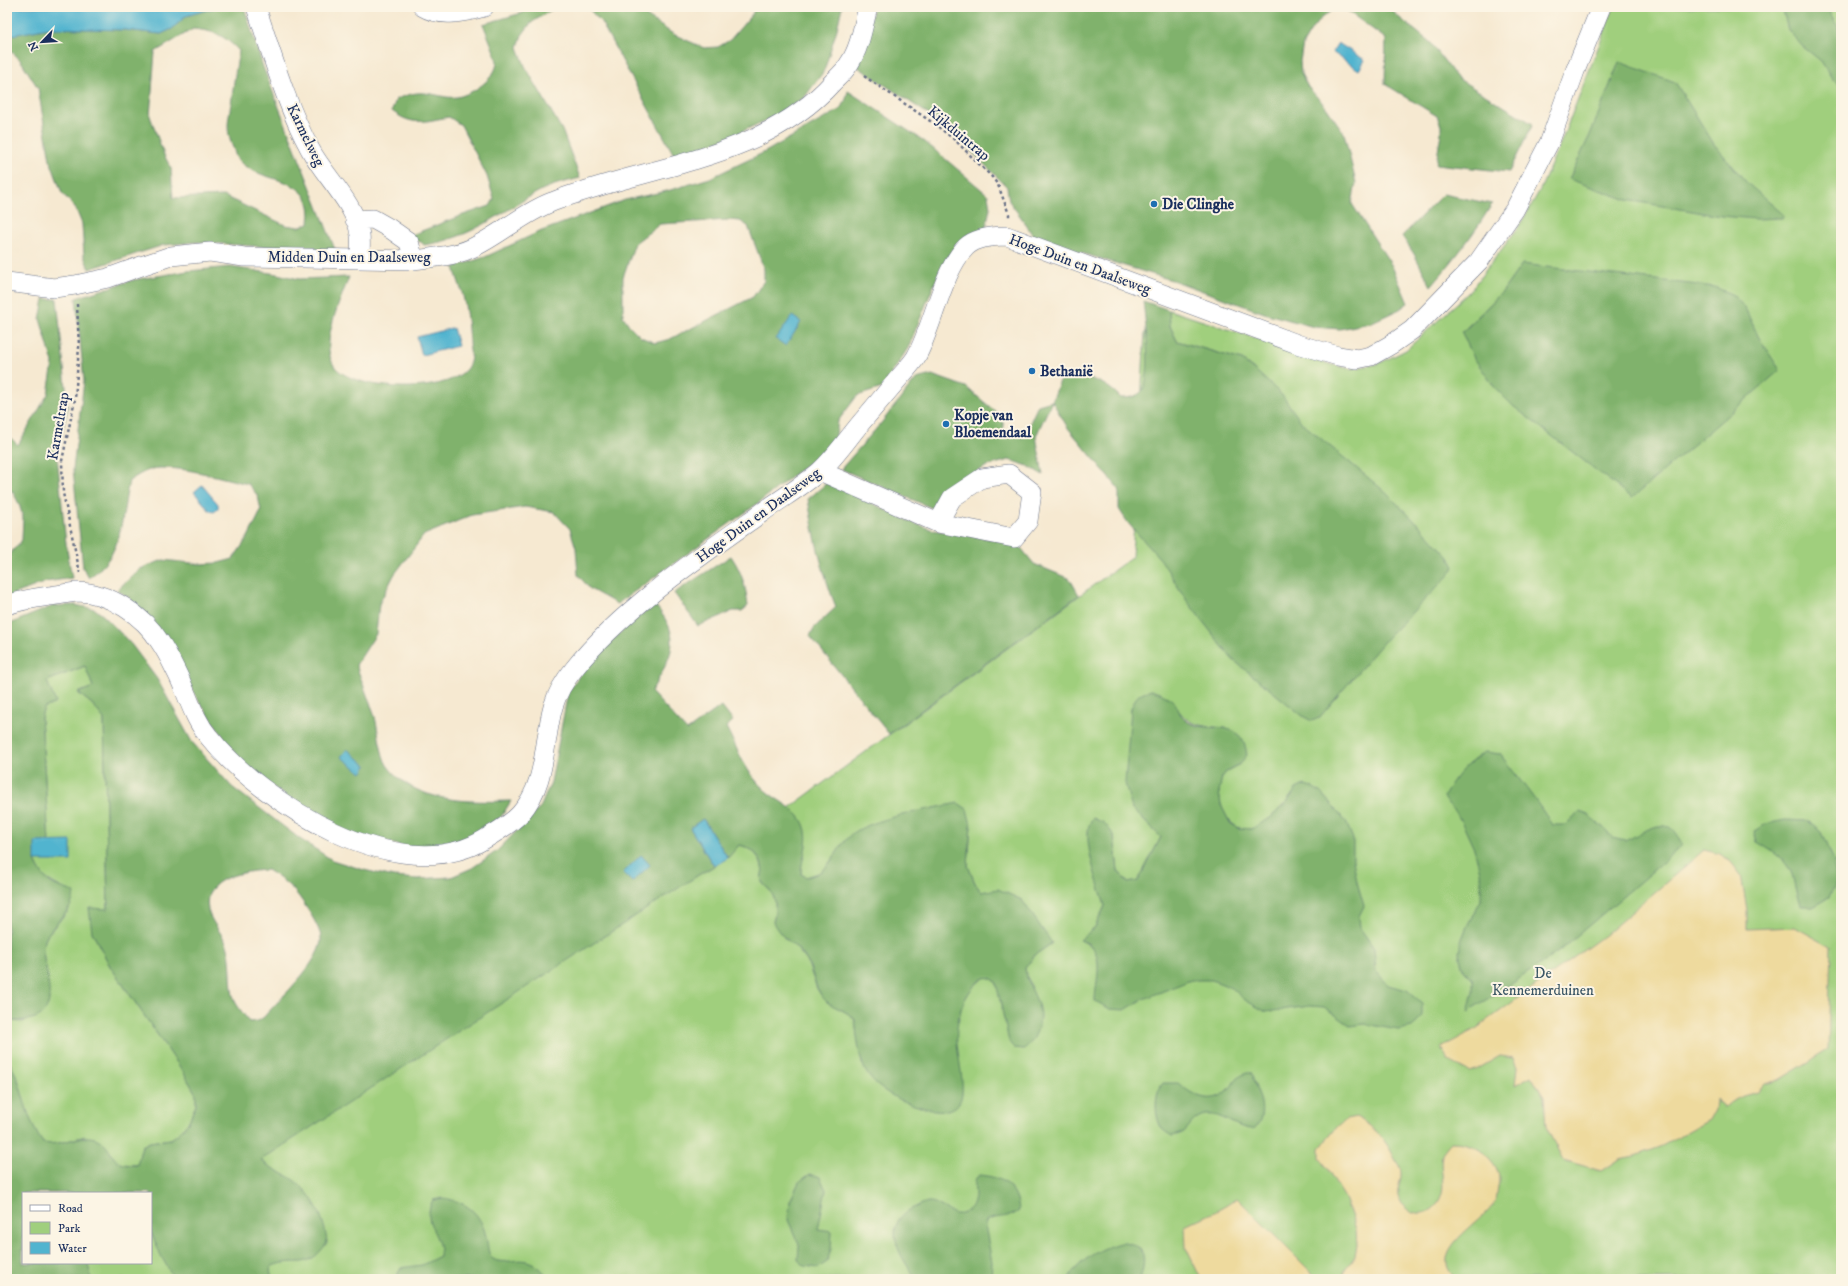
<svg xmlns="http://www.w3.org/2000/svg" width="1848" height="1286" font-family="'IM FELL DW Pica',serif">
<rect width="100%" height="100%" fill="#fcf5e5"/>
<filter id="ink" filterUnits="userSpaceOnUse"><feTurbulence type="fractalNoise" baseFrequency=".025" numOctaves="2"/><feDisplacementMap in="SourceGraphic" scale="8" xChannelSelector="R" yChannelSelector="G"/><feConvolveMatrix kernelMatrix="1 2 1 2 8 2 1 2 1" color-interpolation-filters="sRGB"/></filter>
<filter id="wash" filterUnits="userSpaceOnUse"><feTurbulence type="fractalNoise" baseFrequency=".012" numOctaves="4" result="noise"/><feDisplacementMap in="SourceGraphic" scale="16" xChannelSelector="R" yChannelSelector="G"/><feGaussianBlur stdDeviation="0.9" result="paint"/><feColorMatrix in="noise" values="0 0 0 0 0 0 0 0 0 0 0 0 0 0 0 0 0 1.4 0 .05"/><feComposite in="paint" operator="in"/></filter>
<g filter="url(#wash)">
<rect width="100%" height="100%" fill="#f6e9d1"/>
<path fill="#a0cf7d" stroke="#5e7f6e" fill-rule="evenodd" d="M 1614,7 L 1841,7 L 1841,1279 L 7,1279 L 23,1263 L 151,1263 L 151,1216 L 700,874 C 716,865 727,859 739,845 C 750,847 759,854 762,867 C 764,872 760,877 762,882 C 764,886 769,888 771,892 C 777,901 776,912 773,922 L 785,939 L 794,945 L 807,961 L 817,989 L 827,1002 L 851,1015 L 855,1021 L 862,1064 L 959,1020 L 962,1004 L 971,989 L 984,977 L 990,977 L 996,982 L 1032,988 L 1026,975 L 1025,968 L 1035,955 L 1052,943 L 990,891 L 981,892 L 975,883 L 968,866 L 971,825 L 851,835 L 822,872 L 806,877 L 801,874 C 800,847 817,828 789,808 L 1132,557 L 1145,332 L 1254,369 L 1242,360 L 1177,341 L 1170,326 L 1169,310 L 1286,348 L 1317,361 L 1350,369 L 1378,364 L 1406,350 L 1469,292 L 1518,228 L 1540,190 L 1563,137 ZM 1516,273 L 1496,320 L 1462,332 L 1503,291 ZM 1131,709 L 1180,712 C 1190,727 1208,726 1226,728 L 1240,764 C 1234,767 1227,770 1223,776 C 1212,794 1226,833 1250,829 C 1262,827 1280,810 1287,801 C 1292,795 1295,790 1302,786 L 1310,797 L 1092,947 L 1081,940 L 1095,927 L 1105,906 L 1100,888 L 1114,835 L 1118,871 L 1128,883 L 1138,881 L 1161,837 L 1132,809 Z
M 85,666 L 93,687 L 78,693 L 92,704 L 104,718 L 108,910 L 92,932 L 110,966 L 182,1070 L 196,1094 L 196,1105 L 188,1123 L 178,1134 L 171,1139 L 150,1142 L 142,1146 L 137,1165 L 121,1164 L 114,1159 L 112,1154 L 85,1136 L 53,1145 L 43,1143 L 33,1129 L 24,1103 L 18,1079 L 7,1058 L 7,1021 L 24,1022 L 44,960 L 43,945 L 48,934 L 69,910 L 60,887 L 43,877 L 35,861 L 49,843 L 41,717 L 44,708 L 47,681 Z"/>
<path fill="#80b26c" stroke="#4e7065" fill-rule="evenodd" d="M 217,7 L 244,7 L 263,67 L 336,252 L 197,242 L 164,245 L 89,269 L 84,256 L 82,224 L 75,207 L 62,193 L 50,160 L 38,88 L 21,61 L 7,46 L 7,36 L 49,28 L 125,30 L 161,34 L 172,29 L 186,16 ZM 193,29 C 214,31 224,35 239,51 C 236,66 234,81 232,97 C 229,119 224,128 234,150 C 235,154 236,159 239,161 C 263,186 317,173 309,223 L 299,227 L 285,225 L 224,196 L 173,198 L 171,168 L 164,155 L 150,116 L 155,52 Z
M 532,7 L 556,7 L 531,23 L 522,35 L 518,47 L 525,66 L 562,130 L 580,178 C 566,182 550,185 538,192 C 500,213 470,239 424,245 L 421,242 L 406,237 L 460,216 L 490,206 L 494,199 L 487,176 L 461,125 L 449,117 C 425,121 413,127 392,111 L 396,99 C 405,96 414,92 423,93 C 435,93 445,99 457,97 C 472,94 496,79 497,62 C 497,58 486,31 483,24 L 522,13 Z
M 585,7 L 633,7 L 673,34 L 704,48 L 718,47 L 730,40 L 753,13 L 754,7 L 842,7 L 837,29 L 824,71 L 804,98 L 771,118 L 734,135 L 700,148 L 674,155 L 601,22 L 588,8 Z
M 874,7 L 1337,7 L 1321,18 L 1312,29 L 1303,44 L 1300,61 L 1301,74 L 1308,87 L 1326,107 L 1344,133 L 1356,183 L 1352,204 L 1392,266 L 1408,303 L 1400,309 L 1370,323 L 1340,329 L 1314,327 L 1264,313 L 1175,281 L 1035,239 L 1023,220 L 1009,201 L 1007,187 L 952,132 L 925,112 L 858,67 Z
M 1342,7 L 1390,7 L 1396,15 L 1431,43 L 1457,78 L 1533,124 L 1509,172 L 1436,164 L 1441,133 L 1441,126 L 1437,116 L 1385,84 L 1386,39 Z
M 1782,7 L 1826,7 L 1838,27 L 1841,40 L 1841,85 L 1833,80 L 1821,61 L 1802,46 L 1788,30 Z
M 1619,62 L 1675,82 L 1714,144 L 1747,183 L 1784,215 L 1782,218 L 1756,219 L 1721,216 L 1627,200 L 1569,179 L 1590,135 Z
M 848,91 L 924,141 L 988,195 L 990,208 L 986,228 L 979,230 L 958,242 L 941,268 L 908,348 L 882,388 L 857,396 L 838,421 L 835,442 L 757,504 L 617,604 L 590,589 L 578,575 L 576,548 L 570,529 L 554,512 L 525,507 L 472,515 L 424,535 L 394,575 L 379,604 L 376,634 L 356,665 C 362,682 369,700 375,717 C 378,729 381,756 387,765 C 414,804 470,802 511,801 L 501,817 L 475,834 L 428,852 L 330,829 L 246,767 L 222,735 L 193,692 L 151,621 L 128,597 L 117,590 L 140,569 L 163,560 L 200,564 L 218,563 L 233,559 L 248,537 L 261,511 L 258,496 L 248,484 C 222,478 186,467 160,468 C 149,468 138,475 129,481 C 124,502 123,534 112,553 C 107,563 98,571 89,578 L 83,568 L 73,469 L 84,381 L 76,298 L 133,280 L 188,271 L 230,267 L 277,274 L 299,279 L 349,277 C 341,299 320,342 333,364 C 349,393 460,397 470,362 C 472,356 469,348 469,341 C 468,329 467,317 465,305 C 463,292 457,279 454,267 L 485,257 L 539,232 L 625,200 L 667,191 L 710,178 L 765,152 L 841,109 L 845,102 ZM 729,220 L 740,221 L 748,226 L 764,269 L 764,281 L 753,297 L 670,339 L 655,343 L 641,337 L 629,325 L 623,316 L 623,277 L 635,243 L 660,224 Z
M 1443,194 L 1492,204 C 1474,234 1454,260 1431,286 L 1414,254 L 1402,236 Z
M 1522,264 L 1715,287 L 1733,295 L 1745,308 L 1760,340 L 1780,370 L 1632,498 L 1513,406 L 1495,388 L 1474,358 L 1462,333 L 1503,291 Z
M 44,299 L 57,299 L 68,407 L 57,456 L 66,544 L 72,578 L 46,582 L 7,597 L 7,557 L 22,540 L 23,517 L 19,504 L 13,492 L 7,488 L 7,434 L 18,445 L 48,394 L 53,363 L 40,319 Z
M 1143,301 L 1169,310 L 1170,326 L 1177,341 L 1242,360 L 1256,371 L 1282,395 L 1302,423 L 1383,490 L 1421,527 L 1449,557 L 1454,567 L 1449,575 L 1387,638 L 1319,718 L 1312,721 L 1304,717 L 1232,659 L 1187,601 L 1161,560 L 1128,523 L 1119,509 L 1119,489 L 1068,428 L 1052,401 L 1036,436 L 1043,475 L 1028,466 L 1009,460 L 987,466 L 965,479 L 932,508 L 841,469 L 882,422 L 916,379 L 932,375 L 966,387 L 1002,417 L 1004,430 L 1023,438 L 1038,405 L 1052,401 L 1060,381 L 1069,375 C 1090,376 1107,383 1121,398 C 1128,398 1137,397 1142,391 C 1153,376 1145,320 1143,301 Z
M 828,482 L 911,522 L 933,530 L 1017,543 L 1034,564 L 1070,579 L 1079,595 L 889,734 L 810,636 L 814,628 L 836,607 C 822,572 814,537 808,499 Z
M 731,556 C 742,572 746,587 748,606 L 742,611 L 733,611 L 698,626 L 674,593 Z
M 75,605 L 95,609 L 105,617 L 131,644 L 157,679 L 192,742 L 232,787 L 300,839 L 332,860 L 364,870 L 394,877 L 417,879 L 451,877 L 472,868 L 497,851 L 541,806 L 551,782 L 568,692 L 590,660 L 640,615 L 655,605 C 685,640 670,657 651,692 L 687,731 L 721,706 L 733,721 L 726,727 C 738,750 746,774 766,791 C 780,803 802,810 806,831 C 809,845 801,860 801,874 L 806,877 C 833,873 834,848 852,834 C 873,818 931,809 958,803 L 967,809 L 971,825 L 968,866 L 975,883 L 981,892 L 998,889 L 1022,900 L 1052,943 L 1035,955 L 1025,968 C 1028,992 1047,1005 1037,1031 C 1034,1039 1031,1043 1024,1049 L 1014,1048 L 1009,1042 L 996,982 C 989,976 985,976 978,982 C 962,997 955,1021 957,1043 C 961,1083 979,1126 914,1105 C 894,1098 870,1086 863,1065 C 858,1052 857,1035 855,1020 C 848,1011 837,1009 827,1002 C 814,991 815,975 807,961 C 799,945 780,939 773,922 C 776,912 777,901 771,892 C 769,888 764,886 762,882 C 760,877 764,872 762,867 C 760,854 750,847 739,845 L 728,858 L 703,819 L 690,828 L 714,866 L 700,874 L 261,1160 C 271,1169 284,1173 295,1181 C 314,1195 325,1220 327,1243 C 305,1273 299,1256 272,1266 L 270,1271 L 273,1279 L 174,1279 L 160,1254 L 151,1232 L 151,1193 L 23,1193 L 23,1263 L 88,1263 L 91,1279 L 7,1279 L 7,1058 C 11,1065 15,1072 18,1080 C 25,1102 29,1123 43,1143 C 61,1147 81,1133 95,1138 C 116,1146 106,1167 137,1165 L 142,1146 L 150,1142 L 171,1139 L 178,1134 L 188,1123 L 196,1105 L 196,1094 L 182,1070 L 110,966 L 92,932 L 89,908 L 108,909 L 104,719 L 92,704 L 78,693 L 93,687 L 85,666 L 47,681 L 56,703 L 44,708 L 41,717 L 49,843 L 35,861 C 46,884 51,884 74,892 C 73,916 49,923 44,944 C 42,951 44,961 46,968 C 53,1007 52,1022 7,1021 L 7,625 L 53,606 ZM 267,870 C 288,883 295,889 308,910 C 313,918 322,932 321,941 C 317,966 280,998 264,1017 L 258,1021 L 249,1022 C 245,1015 237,1007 234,999 C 229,982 233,962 227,945 C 222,933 211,922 208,910 C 201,877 245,871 267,870 Z
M 1151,690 C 1159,693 1169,696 1175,703 C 1178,708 1180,715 1184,719 C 1204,737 1242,713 1247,755 L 1240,764 L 1228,770 L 1222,777 L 1219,792 L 1221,805 L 1230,823 L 1238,828 L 1251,829 L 1269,819 L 1287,802 L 1296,789 L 1305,785 L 1312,787 L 1320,792 L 1332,805 L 1346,822 L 1353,839 L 1353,860 L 1357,882 L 1364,906 L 1359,916 L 1360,928 L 1374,948 L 1376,971 L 1388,985 L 1407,990 L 1422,1003 L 1422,1018 L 1412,1027 L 1398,1030 L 1365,1024 L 1351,1026 L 1324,1007 L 1310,1006 L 1266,1012 L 1245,1000 L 1232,988 L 1212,980 L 1191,980 L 1141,1000 L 1125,1010 L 1110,1009 L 1095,1001 C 1095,985 1104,959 1091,946 C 1089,943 1084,942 1080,940 L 1095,927 L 1105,906 C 1100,887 1078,833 1093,818 L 1104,823 L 1114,835 L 1118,871 L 1128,883 L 1138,881 L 1161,837 L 1132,809 L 1125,783 L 1131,709 C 1135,697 1139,692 1151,690 Z
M 1485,752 L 1500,754 C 1518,778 1536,799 1552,825 L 1566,825 L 1580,812 L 1588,815 L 1604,828 L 1613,838 L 1626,841 C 1637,835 1660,819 1672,829 C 1676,833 1680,840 1683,845 L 1558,952 L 1510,985 L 1468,1011 L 1473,992 L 1473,980 L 1462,967 L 1459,953 L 1461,941 L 1468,924 L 1481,900 L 1481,877 L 1475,851 L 1464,827 L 1456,812 L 1448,804 L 1444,797 C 1455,775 1465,765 1485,752 Z
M 1785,820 L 1808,821 L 1822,832 L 1834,861 L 1837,881 L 1829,897 L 1813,906 L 1800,906 C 1797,896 1795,888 1793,878 C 1789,861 1771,850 1757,842 L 1754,831 L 1766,824 Z
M 1247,1073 L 1251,1073 C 1257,1092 1270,1113 1254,1129 C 1236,1130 1222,1112 1206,1115 C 1195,1116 1191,1125 1184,1132 C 1181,1134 1176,1135 1172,1136 C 1169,1134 1165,1132 1162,1129 C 1154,1116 1154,1094 1163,1083 L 1178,1083 C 1192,1095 1211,1106 1227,1091 C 1237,1082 1230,1080 1247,1073 Z
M 810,1174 L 820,1177 L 826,1190 L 818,1229 L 832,1231 L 831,1249 L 827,1262 L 818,1268 L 805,1266 L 798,1260 L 799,1245 L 788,1220 L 790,1201 L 799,1182 Z
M 980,1175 C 1002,1177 1018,1187 1019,1211 C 1009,1219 997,1215 986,1221 L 985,1225 L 992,1262 L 991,1279 L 917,1279 C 901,1259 880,1226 911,1209 C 916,1207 923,1203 928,1202 C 942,1201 953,1222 967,1211 C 980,1202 972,1190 976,1178 Z
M 443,1198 C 469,1202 483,1215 487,1242 C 488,1247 488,1255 493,1259 C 502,1265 516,1258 527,1261 C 538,1264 543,1272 551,1279 L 398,1279 L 398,1273 L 401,1268 L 422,1265 L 440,1256 C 442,1234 420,1223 433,1200 Z
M 1124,1242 C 1147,1245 1146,1260 1140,1279 L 1068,1279 C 1080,1259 1102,1247 1124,1242 Z"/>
<path fill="#eeda9e" stroke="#84847e" d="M 1704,850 L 1720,854 L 1731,862 L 1741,875 L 1747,910 L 1747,929 L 1795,927 L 1831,947 L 1828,1050 L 1779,1080 L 1765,1084 L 1758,1092 L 1743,1096 L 1731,1102 L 1725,1107 L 1716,1099 L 1715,1109 L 1709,1120 L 1662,1146 L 1635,1156 L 1619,1159 L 1601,1171 L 1563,1160 L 1546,1127 L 1544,1097 L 1531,1076 L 1515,1085 L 1517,1067 L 1513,1058 L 1500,1056 L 1476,1070 L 1470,1072 L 1449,1061 L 1441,1048 L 1477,1028 L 1606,934 Z
M 1356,1117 C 1375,1127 1387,1141 1396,1161 C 1398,1164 1401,1168 1401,1172 C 1402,1180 1395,1192 1399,1199 C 1408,1215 1427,1219 1438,1203 C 1449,1186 1437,1167 1443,1152 C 1445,1149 1448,1145 1451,1142 C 1466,1142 1477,1146 1488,1157 C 1497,1166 1501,1175 1498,1187 C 1497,1191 1497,1196 1496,1199 C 1486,1220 1444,1240 1447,1263 C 1447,1269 1452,1274 1455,1279 L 1346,1279 L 1343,1272 L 1355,1255 L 1357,1245 L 1356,1229 L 1345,1198 L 1320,1157 L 1320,1148 L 1337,1127 L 1346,1119 Z
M 1237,1198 L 1318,1279 L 1201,1279 L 1186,1248 L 1185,1226 C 1203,1217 1222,1210 1237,1198 Z"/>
<path fill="#51b4cf" stroke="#367296" d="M 7,7 L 217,7 L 186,16 L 172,29 L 161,34 L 125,30 L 49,28 L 7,36 Z
M 1338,43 L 1365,60 L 1359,70 L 1332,52 Z
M 792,316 L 801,322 L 786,346 L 776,339 Z
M 453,328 L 458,346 L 422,355 L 417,337 Z
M 202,485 L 218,504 L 218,509 L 214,512 L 210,511 L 194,492 Z
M 347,749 L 367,766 L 362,773 L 341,757 Z
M 703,819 L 728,858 L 714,866 L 690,828 Z
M 71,841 L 71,861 L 35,861 L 35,842 Z
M 641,855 L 650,865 L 632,882 L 623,873 Z"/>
</g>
<g filter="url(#ink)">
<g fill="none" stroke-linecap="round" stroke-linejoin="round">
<g stroke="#687086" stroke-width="20">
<path id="minor" d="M 256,7 C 272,54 286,105 310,149 C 324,176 356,204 360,235 C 361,243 360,251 360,259
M 423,7 C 441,18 466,12 484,7
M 355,220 L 373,219 L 389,228 L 409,242 L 414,260
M 7,282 L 54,288 L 75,285 L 108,278 L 144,265 L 171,256 L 210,252 L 244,257 L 414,260 C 434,257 458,256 476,246 C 502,233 525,212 552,202 C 645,165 761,162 833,82 C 838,77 845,71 849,64 C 860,48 863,26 868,7
M 820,471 L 938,523 L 1014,538 L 1028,521 L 1032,492 L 1009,474 L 982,478 L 952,498 L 938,523
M 7,605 C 21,600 35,598 49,596 C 58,595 68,593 77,592 C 109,592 144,616 160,642 C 167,652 172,663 177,673 C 188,695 193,718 209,737 C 262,803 400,891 485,839 C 496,832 511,824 520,814 C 547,784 543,743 553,707 C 557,693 565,680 574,669 C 621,610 699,557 760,514 C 779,500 801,487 819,472 C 836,457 850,435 865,418 C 876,405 887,392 898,379 C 904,372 911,365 916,357 C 933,327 942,271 966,247 C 976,237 994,236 1007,236 L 1300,345 L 1338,356 L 1357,359 L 1371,356 L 1392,344 L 1412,330 L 1479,261 L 1515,209 L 1550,141 L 1575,71 L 1601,7"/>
</g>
<path stroke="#687086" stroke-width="2.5" stroke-dasharray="3 3" stroke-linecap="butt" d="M 864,76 L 936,125 L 956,141 L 992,177 L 998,185 L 1009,214 L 1009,218
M 77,304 L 79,347 L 75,399 L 62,461 L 63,493 L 80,573"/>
<use href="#minor" stroke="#fff" stroke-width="19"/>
</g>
</g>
<g fill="#1f6fb2" stroke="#fcf5e5" stroke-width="1.5">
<circle cx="1154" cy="204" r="4"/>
<circle cx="1032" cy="371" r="4"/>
<circle cx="946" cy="424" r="4"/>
</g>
<g text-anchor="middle" stroke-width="4" stroke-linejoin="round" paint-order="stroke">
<g font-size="15" fill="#1b2f5e" stroke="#fcf5e5">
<text transform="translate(959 133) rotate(40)" y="5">Kijkduintrap</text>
<text transform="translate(306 135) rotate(64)" y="5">Karmelweg</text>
<text x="349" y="262">Midden Duin en Daalseweg</text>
<text transform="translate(1080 264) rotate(20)" y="5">Hoge Duin en Daalseweg</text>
<text transform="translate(58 426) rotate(-80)" y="5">Karmeltrap</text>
<text transform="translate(758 515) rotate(-36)" y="5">Hoge Duin en Daalseweg</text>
</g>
<g font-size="15" font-weight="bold" fill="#1b2f5e" stroke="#fcf5e5" text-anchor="start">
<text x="1162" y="209">Die Clinghe</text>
<text x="1040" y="376">Bethanië</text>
<text x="954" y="420">Kopje van<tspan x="954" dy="17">Bloemendaal</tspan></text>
</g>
<g font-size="15" fill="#3c5766" stroke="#fcf5e5">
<text x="1543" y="978">De<tspan x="1543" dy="17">Kennemerduinen</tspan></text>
</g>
</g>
<rect width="1848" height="1286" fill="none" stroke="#fcf5e5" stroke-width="24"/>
<rect x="22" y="1192" width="130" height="72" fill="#fcf5e5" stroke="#a2a6af"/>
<rect x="30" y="1205" width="20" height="6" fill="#ffffff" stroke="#a2a6af"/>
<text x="58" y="1212" font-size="12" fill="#1b2f5e">Road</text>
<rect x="30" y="1222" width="20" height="12" fill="#a0cf7d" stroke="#a2a6af"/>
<text x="58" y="1232" font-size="12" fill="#1b2f5e">Park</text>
<rect x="30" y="1242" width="20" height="12" fill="#51b4cf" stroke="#a2a6af"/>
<text x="58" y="1252" font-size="12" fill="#1b2f5e">Water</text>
<g transform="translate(42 42) rotate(245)" stroke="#fcf5e5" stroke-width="3" paint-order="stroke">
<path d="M0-3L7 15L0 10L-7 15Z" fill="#1b2f5e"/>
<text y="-6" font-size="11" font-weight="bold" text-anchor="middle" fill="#1b2f5e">N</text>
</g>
</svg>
